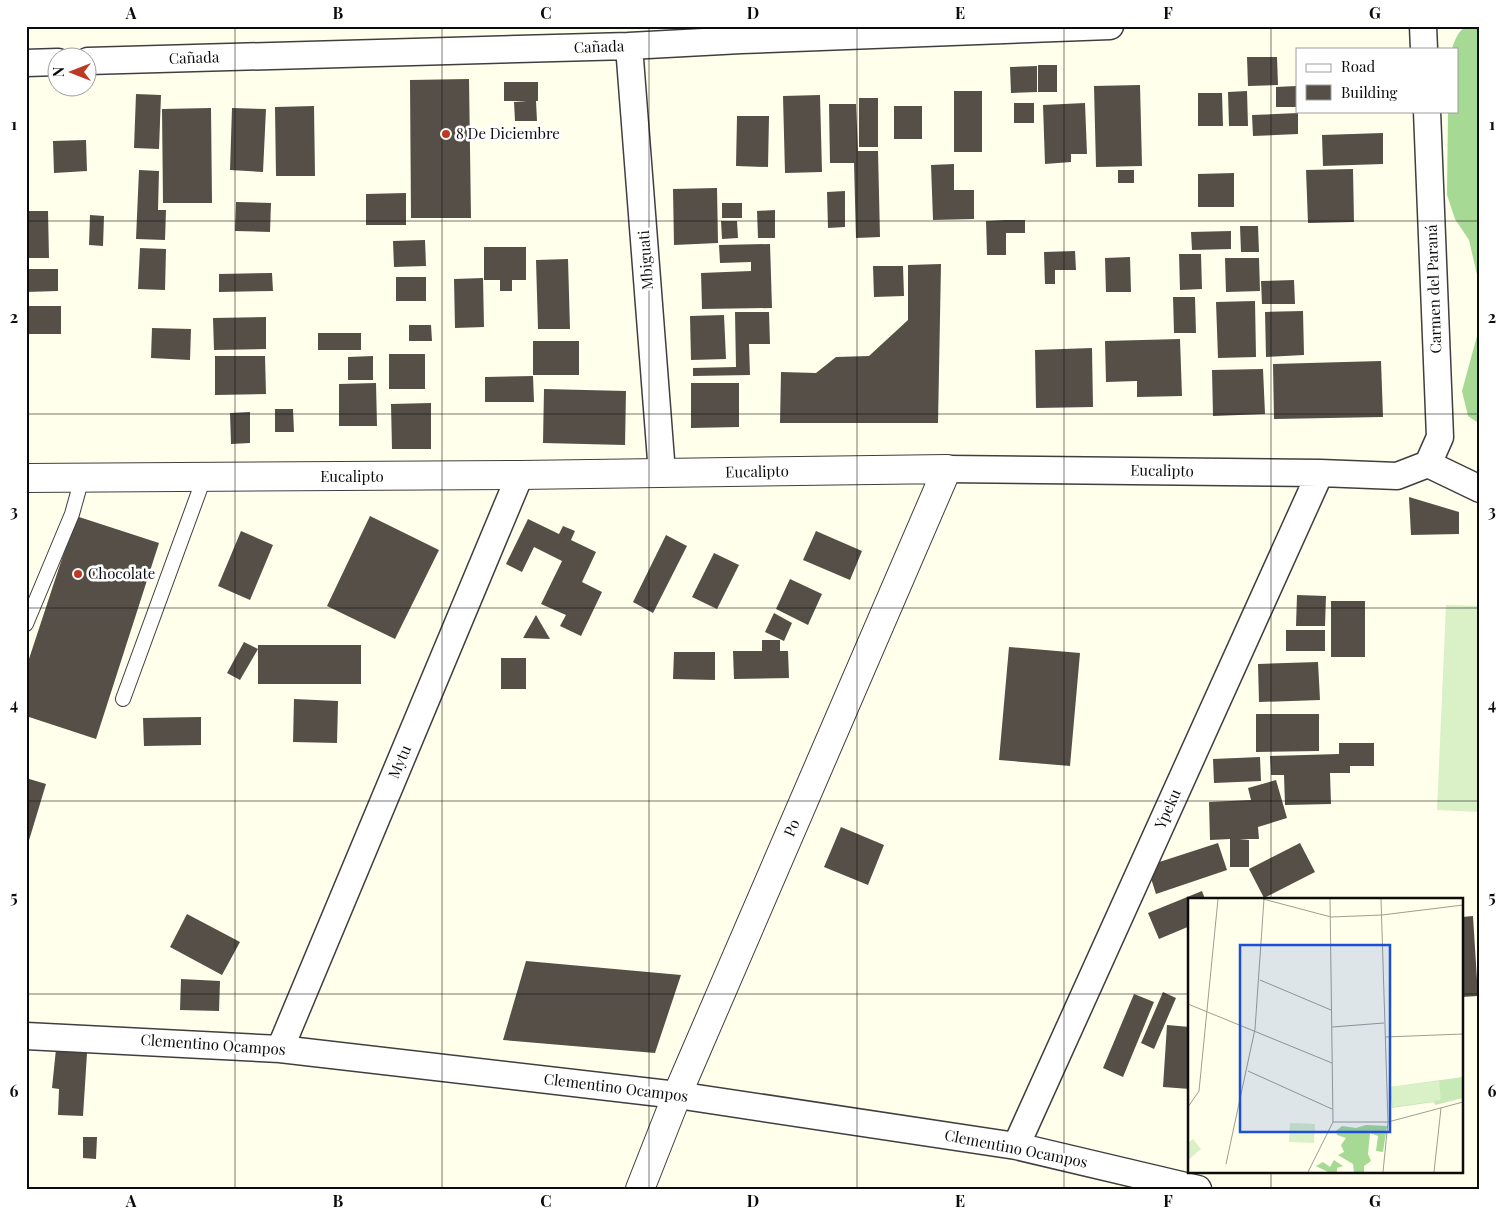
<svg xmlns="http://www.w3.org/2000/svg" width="1506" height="1215" font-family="'Playfair Display',serif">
<rect width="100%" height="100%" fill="#ffffeb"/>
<path fill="#a6da94" d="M 1467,26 L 1480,26 L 1480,424 L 1468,416 L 1462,391 L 1477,336 L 1478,279 L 1469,240 L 1455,219 L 1447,195 L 1448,111 L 1457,111 L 1457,49 L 1452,49 C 1455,39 1458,31 1467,26 Z"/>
<path fill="#daf0c7" d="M 1446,605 L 1480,606 L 1480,812 L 1437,810 Z"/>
<path fill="#554f48" d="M 1247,57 L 1277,57 L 1278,85 L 1248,86 Z
M 1038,65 L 1057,65 L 1057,92 L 1038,92 Z
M 1037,66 L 1037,92 L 1011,93 L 1010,67 Z
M 469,79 L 471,218 L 411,218 L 410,80 Z
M 504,82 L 538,82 L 538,101 L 536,101 L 537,121 L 515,121 L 514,102 L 527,101 L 504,101 Z
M 1140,85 L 1142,166 L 1096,167 L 1094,86 Z
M 1296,86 L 1296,107 L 1276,107 L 1276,87 Z
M 954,91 L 982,91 L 982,152 L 954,152 Z
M 1247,91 L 1248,126 L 1229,126 L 1228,92 Z
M 1198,93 L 1222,93 L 1223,126 L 1198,126 Z
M 136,94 L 161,95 L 159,149 L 134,148 Z
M 820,95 L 822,172 L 785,173 L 783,96 Z
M 859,98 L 878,98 L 878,147 L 859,147 Z
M 1014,103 L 1034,103 L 1034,123 L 1014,123 Z
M 1085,103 L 1087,154 L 1071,154 L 1071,162 L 1045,164 L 1043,105 Z
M 829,104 L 856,104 L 858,151 L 878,151 L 880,237 L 856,238 L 854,163 L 830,163 Z
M 314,106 L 315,176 L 276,176 L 275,107 Z
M 894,106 L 922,106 L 922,139 L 894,139 Z
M 211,108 L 212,203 L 163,203 L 162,109 Z
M 232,108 L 266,109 L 263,172 L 230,170 Z
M 1298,113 L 1298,134 L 1253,136 L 1252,115 Z
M 737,116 L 769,116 L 768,167 L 736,166 Z
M 1383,133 L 1383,164 L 1323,166 L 1322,135 Z
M 86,140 L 87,171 L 54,173 L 53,141 Z
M 954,164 L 954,190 L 974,190 L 974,219 L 933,220 L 931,165 Z
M 1353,169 L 1354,222 L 1308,223 L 1306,170 Z
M 139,170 L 159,171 L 158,210 L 166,210 L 165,240 L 136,239 Z
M 1118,170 L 1134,170 L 1134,183 L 1118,183 Z
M 1234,173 L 1234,207 L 1198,207 L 1198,174 Z
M 717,188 L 718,243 L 674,245 L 673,189 Z
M 845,191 L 845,227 L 828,228 L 827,192 Z
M 406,193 L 406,225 L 366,225 L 366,194 Z
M 236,202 L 271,203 L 270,232 L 235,231 Z
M 722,203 L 742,203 L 742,218 L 722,218 Z
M 775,210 L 775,238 L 758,238 L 757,211 Z
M 26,211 L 48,211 L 49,258 L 26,258 Z
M 90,215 L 104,216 L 103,246 L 89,245 Z
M 1005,220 L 1025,220 L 1025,233 L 1006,233 L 1006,255 L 987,255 L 986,221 Z
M 721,221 L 737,221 L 738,238 L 722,239 Z
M 1240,226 L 1258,226 L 1259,252 L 1241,252 Z
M 1231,231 L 1231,249 L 1192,250 L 1191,232 Z
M 425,240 L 426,266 L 394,267 L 393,241 Z
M 770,244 L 772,308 L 702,309 L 701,273 L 751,271 L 751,262 L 720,263 L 719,245 Z
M 484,247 L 526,247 L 526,280 L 512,280 L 512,291 L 500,291 L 500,280 L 484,280 Z
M 140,248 L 166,249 L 165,290 L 138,289 Z
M 1075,251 L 1076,270 L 1055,270 L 1055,284 L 1045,284 L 1044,252 Z
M 1179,254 L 1201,254 L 1202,289 L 1180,290 Z
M 1130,257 L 1131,292 L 1106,292 L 1105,258 Z
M 1225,258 L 1259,258 L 1260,291 L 1226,292 Z
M 568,259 L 570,329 L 538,329 L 536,260 Z
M 941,264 L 938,423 L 780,423 L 781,372 L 816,373 L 836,357 L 869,356 L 908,320 L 908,265 Z
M 873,266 L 903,266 L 904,296 L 874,297 Z
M 26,269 L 58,269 L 58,291 L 26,292 Z
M 272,273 L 273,291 L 219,292 L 219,274 Z
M 396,277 L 426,277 L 426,301 L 396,301 Z
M 483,278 L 484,327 L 455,328 L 454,279 Z
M 1294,280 L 1295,304 L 1262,304 L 1261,281 Z
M 1173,297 L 1195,297 L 1196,333 L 1174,333 Z
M 1255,301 L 1256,357 L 1218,358 L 1216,302 Z
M 26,306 L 61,306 L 61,334 L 26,334 Z
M 1303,311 L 1304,355 L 1266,357 L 1265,312 Z
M 735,312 L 769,312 L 770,344 L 749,344 L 750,375 L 693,376 L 693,368 L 736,367 Z
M 724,315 L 726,359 L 691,360 L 690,316 Z
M 266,317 L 266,349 L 214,350 L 213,318 Z
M 409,325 L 431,325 L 432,341 L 409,341 Z
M 152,328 L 191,329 L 190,360 L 151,358 Z
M 318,333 L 361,333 L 361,350 L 318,350 Z
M 1180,339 L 1182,396 L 1137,397 L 1137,381 L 1106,382 L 1105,341 Z
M 533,341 L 579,341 L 579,375 L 533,375 Z
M 1092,348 L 1093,407 L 1036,408 L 1035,350 Z
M 389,354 L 425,354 L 425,389 L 389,389 Z
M 215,356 L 265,356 L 266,394 L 215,395 Z
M 373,356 L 373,380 L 348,380 L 348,357 Z
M 1381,361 L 1383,417 L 1274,419 L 1273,364 Z
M 1263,369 L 1265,414 L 1213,416 L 1212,370 Z
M 533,376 L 534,402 L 485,402 L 485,377 Z
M 376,383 L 377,426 L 339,426 L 339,384 Z
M 691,383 L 739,383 L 739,427 L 691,428 Z
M 544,389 L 626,391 L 625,445 L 543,443 Z
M 431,403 L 431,449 L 392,449 L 391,404 Z
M 275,409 L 293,409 L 294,432 L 275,432 Z
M 250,412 L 250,443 L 231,444 L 230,413 Z
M 1409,497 L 1459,512 L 1459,534 L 1411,535 Z
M 76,516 L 159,543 L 96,739 L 26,716 L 26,668 Z
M 370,516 L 439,550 L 395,639 L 327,606 Z
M 528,519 L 559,534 L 563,526 L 575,531 L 571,540 L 596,552 L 582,582 L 602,592 L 581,636 L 560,626 L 566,615 L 541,604 L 562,561 L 534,547 L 522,572 L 506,564 Z
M 241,531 L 273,545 L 250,600 L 218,586 Z
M 816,531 L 862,551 L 850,580 L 803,560 Z
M 666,535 L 687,546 L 653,613 L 633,602 Z
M 714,553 L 739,565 L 717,609 L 692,597 Z
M 790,579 L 822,594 L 808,625 L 776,609 Z
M 1297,595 L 1326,596 L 1325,626 L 1296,626 Z
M 1331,601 L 1365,601 L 1365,657 L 1331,657 Z
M 774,613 L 792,623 L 784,641 L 765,632 Z
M 536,615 L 550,639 L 523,638 Z
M 1286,630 L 1325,630 L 1325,651 L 1286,651 Z
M 762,640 L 780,640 L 780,651 L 788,651 L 789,678 L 734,679 L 733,651 L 762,651 Z
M 244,642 L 258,649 L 240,680 L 227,673 Z
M 258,645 L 361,645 L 361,684 L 258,684 Z
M 1009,647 L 1080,653 L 1070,766 L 999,760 Z
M 674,652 L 715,652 L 715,680 L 673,679 Z
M 501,658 L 526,658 L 526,689 L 501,689 Z
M 1318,662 L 1320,700 L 1259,702 L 1258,664 Z
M 294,699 L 338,701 L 337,743 L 293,742 Z
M 1256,714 L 1319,714 L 1319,751 L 1256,752 Z
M 201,717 L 201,745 L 144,746 L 143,718 Z
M 1339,743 L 1374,743 L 1374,766 L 1350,766 L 1350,773 L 1330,773 L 1331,804 L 1285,805 L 1284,775 L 1271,775 L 1270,756 L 1339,754 Z
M 1260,757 L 1261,781 L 1214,783 L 1213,759 Z
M 26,778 L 46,784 L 27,847 L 26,847 Z
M 1276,780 L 1287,818 L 1258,827 L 1259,839 L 1239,839 L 1249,840 L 1249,867 L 1230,867 L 1230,839 L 1210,840 L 1209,802 L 1251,800 L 1248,788 Z
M 841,827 L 884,845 L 868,885 L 824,867 Z
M 1218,843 L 1227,870 L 1156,894 L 1147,866 Z
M 1300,843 L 1315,872 L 1264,898 L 1249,869 Z
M 1202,891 L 1205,899 L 1190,899 L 1190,926 L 1159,939 L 1148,913 Z
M 187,914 L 240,942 L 222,975 L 170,947 Z
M 1473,916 L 1478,996 L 1462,997 L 1462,917 Z
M 526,961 L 681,975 L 655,1053 L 503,1040 Z
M 181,979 L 220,981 L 219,1011 L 180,1010 Z
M 1163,992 L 1176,998 L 1154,1049 L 1141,1043 Z
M 1134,994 L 1154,1002 L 1123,1077 L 1103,1068 Z
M 1167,1025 L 1190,1027 L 1190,1089 L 1163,1087 Z
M 56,1049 L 87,1053 L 83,1116 L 58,1115 L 59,1089 L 52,1088 Z
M 83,1137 L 97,1137 L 96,1159 L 83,1158 Z
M 1260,1171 L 1296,1171 L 1296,1173 L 1260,1174 Z"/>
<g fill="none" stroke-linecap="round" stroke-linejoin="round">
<g stroke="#3f3f3f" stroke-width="16">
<path id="service" d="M 26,624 L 72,514 L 82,478
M 123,699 L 204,478"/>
</g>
<g stroke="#3f3f3f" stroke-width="29">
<path id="minor" d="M 1423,26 L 1424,49
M 629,46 L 662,473
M 88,61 L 629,46 L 741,40 L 1110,26
M 26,63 L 58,62
M 1427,111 L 1440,437 L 1428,464
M 947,469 L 1320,473 L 1397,476 L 1428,464 L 1480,489
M 26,1036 L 280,1049 L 677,1095 L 1016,1146 L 1198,1189
M 280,1049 L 520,475
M 1016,1146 L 1320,473"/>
</g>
<g stroke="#3f3f3f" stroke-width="30">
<path id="tertiary" d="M 26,478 L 520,475 L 947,469 L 677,1095 L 640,1189"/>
</g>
<use href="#service" stroke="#fff" stroke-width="14"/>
<use href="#minor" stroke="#fff" stroke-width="26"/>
<use href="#tertiary" stroke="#fff" stroke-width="28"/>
</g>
<path fill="none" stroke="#0c0c0c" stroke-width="1" stroke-opacity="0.55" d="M 235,26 L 235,1189M 442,26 L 442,1189M 649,26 L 649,1189M 857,26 L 857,1189M 1064,26 L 1064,1189M 1271,26 L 1271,899M 26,221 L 1480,221M 26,414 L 1480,414M 26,608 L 1480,608M 26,801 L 1480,801M 26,994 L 1190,994M 1462,994 L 1480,994M 1271,1171 L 1271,1189"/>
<g fill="#bc3a23" stroke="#fff" stroke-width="2">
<circle cx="446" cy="134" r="5"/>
<circle cx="78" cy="574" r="5"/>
</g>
<g text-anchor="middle" stroke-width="5" stroke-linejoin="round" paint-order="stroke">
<g font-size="15" fill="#0c0c0c" stroke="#fff">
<text transform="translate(599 47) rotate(-2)" y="5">Cañada</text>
<text transform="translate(194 58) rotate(-2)" y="5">Cañada</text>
<text transform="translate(646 260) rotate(-94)" y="5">Mbiguati</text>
<text transform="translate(1434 289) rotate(-92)" y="5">Carmen del Paraná</text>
<text transform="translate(1162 471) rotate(1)" y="5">Eucalipto</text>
<text transform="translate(757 472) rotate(-1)" y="5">Eucalipto</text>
<text x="352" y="482">Eucalipto</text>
<text transform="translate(400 762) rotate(-67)" y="5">Mytu</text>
<text transform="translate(1168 809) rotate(-66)" y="5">Ypeku</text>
<text transform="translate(792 828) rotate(-67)" y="5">Po</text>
<text transform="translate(213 1045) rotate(4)" y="5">Clementino Ocampos</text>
<text transform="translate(616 1088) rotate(7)" y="5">Clementino Ocampos</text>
<text transform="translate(1016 1149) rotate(11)" y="5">Clementino Ocampos</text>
</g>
<g font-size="15" fill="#0c0c0c" stroke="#fff" text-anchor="start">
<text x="456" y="139">8 De Diciembre</text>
<text x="88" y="579">Chocolate</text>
</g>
</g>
<g transform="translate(1188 898)">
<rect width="275" height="275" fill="#ffffeb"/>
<path d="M 275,179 L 275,200 L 247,207 L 246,204 L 204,210 L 202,189 Z" fill="#c6e9b5"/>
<path d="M 178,227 L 199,228 L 195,254 L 188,253 L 190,238 L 182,235 L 180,256 L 183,263 L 176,268 L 176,274 L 166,274 L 165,266 L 150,257 L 156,254 L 153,247 L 158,240 L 149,237 L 148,233 L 154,228 L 168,230 ZM 146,262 L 155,268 L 149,270 L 149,274 L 140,274 L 128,268 L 135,264 L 142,269 Z" fill="#a6da94"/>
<path d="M 251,183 L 253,202 L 205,209 L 202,189 ZM 102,225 L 127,226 L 126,245 L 101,244 ZM 5,241 L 13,251 L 0,262 L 0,245 Z" fill="#daf0c7"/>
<path fill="none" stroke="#9e9e92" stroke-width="1" d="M 75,1 L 143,19 L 194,17 L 275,7M 193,1 L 200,224 L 195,274M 72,82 L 143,112M 0,106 L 144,165M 144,129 L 196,125M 197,139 L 275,136M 60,173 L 144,211M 0,209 L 11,193 L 30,1M 145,224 L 200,224 L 275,204M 38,266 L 67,131 L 76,1M 120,274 L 145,224 L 142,1M 246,274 L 253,210"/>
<path fill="#1d4ed8" fill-opacity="0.15" stroke="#1d4ed8" stroke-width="2.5" d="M 52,47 L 202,47 L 202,234 L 52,234 Z"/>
<rect width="275" height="275" fill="none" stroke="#0c0c0c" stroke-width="2.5"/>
</g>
<rect width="1506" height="1215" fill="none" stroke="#ffffff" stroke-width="55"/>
<rect x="1296" y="48" width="162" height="65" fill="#ffffff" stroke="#9e9e9e"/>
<rect x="1306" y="64" width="25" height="8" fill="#ffffff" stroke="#9e9e9e"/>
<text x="1341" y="72" font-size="15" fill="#0c0c0c">Road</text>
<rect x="1306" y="85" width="25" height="15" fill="#554f48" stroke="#9e9e9e"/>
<text x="1341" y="98" font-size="15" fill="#0c0c0c">Building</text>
<g transform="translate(72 72) rotate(270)"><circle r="24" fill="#ffffff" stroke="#9e9e9e"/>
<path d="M0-4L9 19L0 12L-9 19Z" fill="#bc3a23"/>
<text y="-8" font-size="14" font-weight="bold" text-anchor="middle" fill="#0c0c0c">N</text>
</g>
<rect x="28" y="28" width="1450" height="1160" fill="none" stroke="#0c0c0c" stroke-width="2"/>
<g font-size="16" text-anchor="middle" font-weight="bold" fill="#0c0c0c">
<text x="131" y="19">A</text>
<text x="338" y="19">B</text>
<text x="546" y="19">C</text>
<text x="753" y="19">D</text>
<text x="960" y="19">E</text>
<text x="1168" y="19">F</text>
<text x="1375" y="19">G</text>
<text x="14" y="130">1</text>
<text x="1492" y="130">1</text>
<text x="14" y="323">2</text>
<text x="1492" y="323">2</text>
<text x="14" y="517">3</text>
<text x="1492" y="517">3</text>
<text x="14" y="710">4</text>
<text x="1492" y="710">4</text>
<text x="14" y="903">5</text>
<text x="1492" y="903">5</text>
<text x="14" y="1097">6</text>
<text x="1492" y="1097">6</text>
<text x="131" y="1207">A</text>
<text x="338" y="1207">B</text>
<text x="546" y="1207">C</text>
<text x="753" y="1207">D</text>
<text x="960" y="1207">E</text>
<text x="1168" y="1207">F</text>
<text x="1375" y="1207">G</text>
</g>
</svg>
